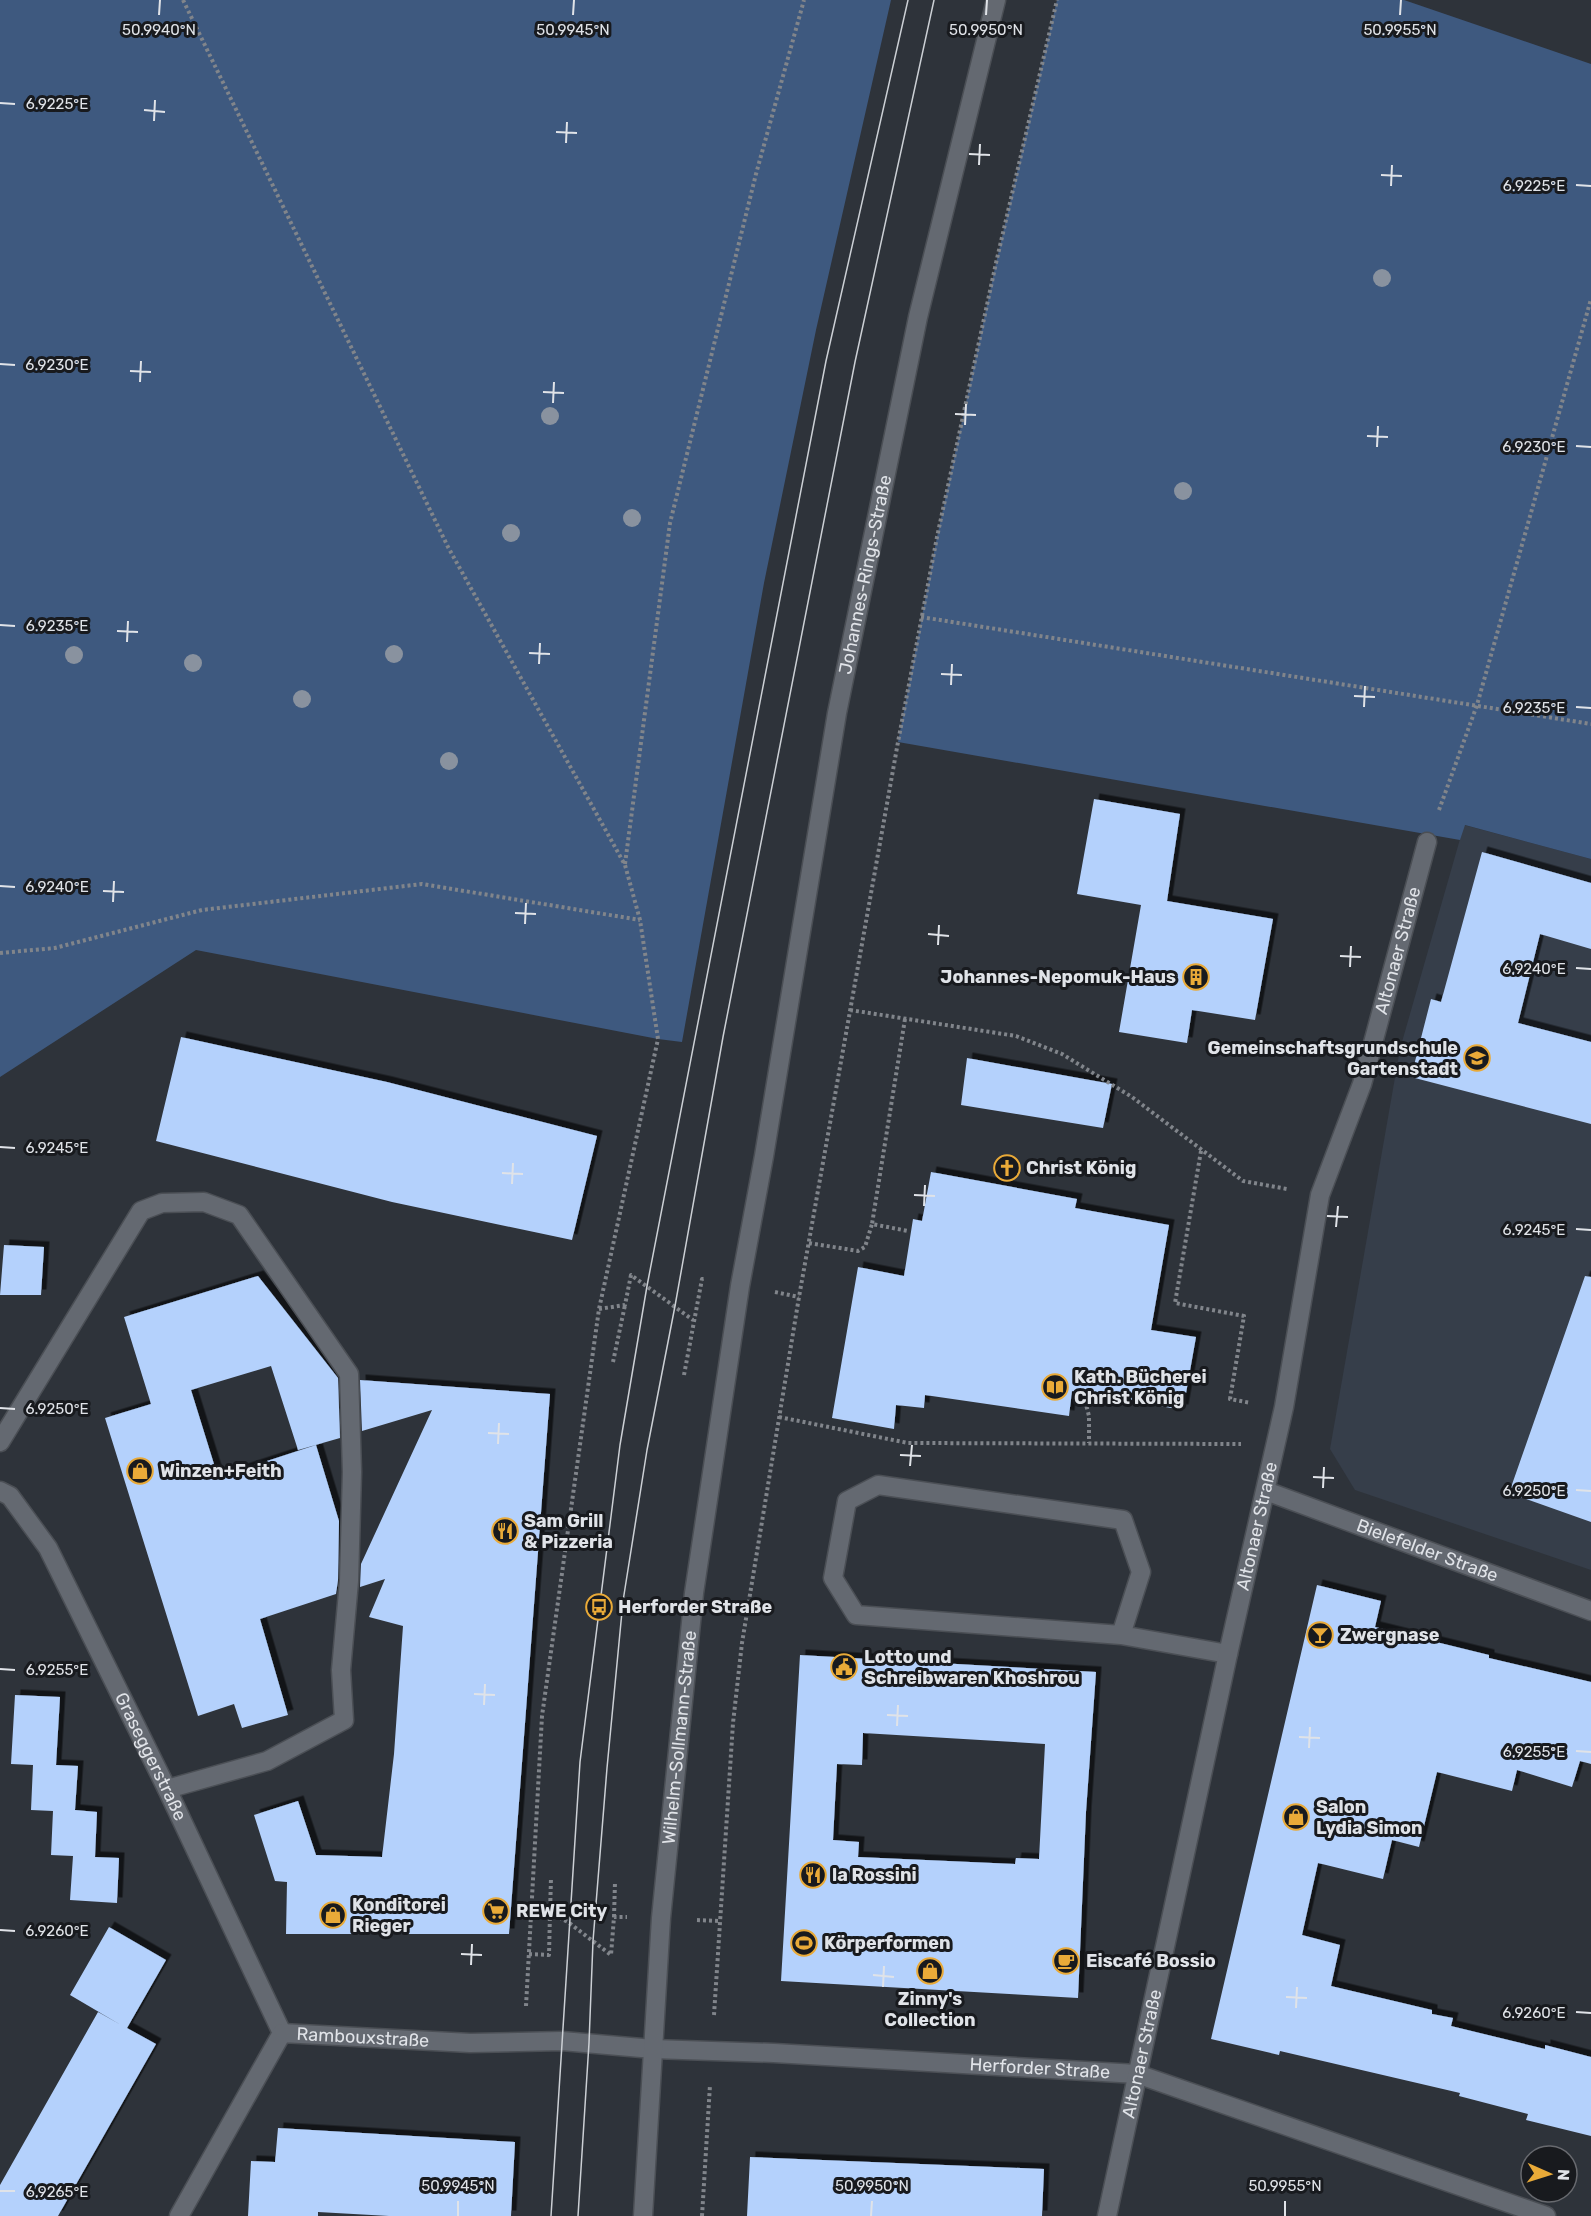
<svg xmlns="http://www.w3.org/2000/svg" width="1591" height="2216" font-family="Rubik,sans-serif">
<defs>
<filter id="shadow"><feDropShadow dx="5.5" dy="-5.5" stdDeviation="0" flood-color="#0009"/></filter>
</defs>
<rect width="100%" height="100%" fill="#2e333a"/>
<path fill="#363e4a" d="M 1464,825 L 1591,859 L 1591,1570 L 1355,1490 L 1330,1449 L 1400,1049 Z"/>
<path fill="#3e597f" d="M 0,0 L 891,0 L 816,330 L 764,583 L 682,1042 L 658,1039 L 196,950 L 0,1077 Z
M 1057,0 L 1404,0 L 1591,64 L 1591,859 L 1465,825 L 1460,840 L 898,742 L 937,537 L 996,263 Z"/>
<path fill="#b4d1fc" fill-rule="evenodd" filter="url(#shadow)" d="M 1094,799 L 1180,814 L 1167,901 L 1273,919 L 1255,1020 L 1192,1010 L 1187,1043 L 1119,1032 L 1141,905 L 1077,894 Z
M 1482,852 L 1591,883 L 1591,949 L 1540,934 L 1518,1023 L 1591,1042 L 1591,1124 L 1411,1077 L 1431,999 L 1441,1002 Z
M 181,1037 L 387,1082 L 597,1136 L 572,1240 L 392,1202 L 156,1141 Z
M 967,1058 L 1112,1084 L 1103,1128 L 961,1105 Z
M 931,1172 L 1077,1199 L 1075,1208 L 1169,1225 L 1151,1330 L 1196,1337 L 1183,1410 L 1072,1391 L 1069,1416 L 925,1395 L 924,1408 L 896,1405 L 894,1429 L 832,1418 L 858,1267 L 904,1276 L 913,1219 L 922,1221 Z
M 4,1245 L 44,1247 L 41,1295 L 0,1295 Z
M 258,1276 L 338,1378 L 340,1438 L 298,1450 L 271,1366 L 191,1390 L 218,1477 L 316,1445 L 339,1521 L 338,1580 L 336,1594 L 260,1619 L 288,1715 L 242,1728 L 234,1704 L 198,1716 L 105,1418 L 151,1404 L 124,1317 Z
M 1585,1276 L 1591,1277 L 1591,1522 L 1509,1493 Z
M 360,1380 L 550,1394 L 509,1934 L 286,1934 L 287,1882 L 275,1881 L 254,1815 L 298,1801 L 316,1855 L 382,1857 L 394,1754 L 403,1626 L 369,1617 L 385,1579 L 360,1587 L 361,1564 L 432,1410 L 362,1431 Z
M 1317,1585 L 1381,1601 L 1375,1627 L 1489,1655 L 1489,1658 L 1591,1682 L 1591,1764 L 1580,1761 L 1572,1787 L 1517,1770 L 1512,1791 L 1437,1772 L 1419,1847 L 1392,1840 L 1383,1879 L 1318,1863 L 1302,1935 L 1340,1945 L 1331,1986 L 1432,2010 L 1432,2014 L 1453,2018 L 1451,2026 L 1545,2049 L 1545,2045 L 1591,2057 L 1591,2136 L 1526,2120 L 1528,2114 L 1459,2096 L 1460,2093 L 1280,2051 L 1279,2055 L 1211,2039 Z
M 800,1655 L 1096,1672 L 1086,1812 L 1078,1998 L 781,1981 ZM 863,1733 L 1045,1744 L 1039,1859 L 1016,1858 L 1015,1864 L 858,1857 L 859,1842 L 833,1840 L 837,1764 L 862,1765 Z
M 15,1695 L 60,1697 L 56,1765 L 78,1766 L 75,1810 L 97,1812 L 95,1857 L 119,1858 L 117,1903 L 70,1900 L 73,1856 L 51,1855 L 53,1811 L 31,1810 L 33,1765 L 11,1764 Z
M 109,1927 L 166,1960 L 127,2028 L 156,2044 L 58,2216 L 0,2216 L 0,2185 L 98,2012 L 121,2025 L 70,1995 Z
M 278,2128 L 515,2142 L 511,2216 L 389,2216 L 318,2212 L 318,2216 L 248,2216 L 251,2161 L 275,2162 Z
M 750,2157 L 1044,2169 L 1042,2216 L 747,2216 Z"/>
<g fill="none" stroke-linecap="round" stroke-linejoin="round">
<g stroke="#4b4f55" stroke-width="21">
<g id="minor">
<path d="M 0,1442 L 141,1211 L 162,1203 L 204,1202 L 239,1215 L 349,1374 L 352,1472 L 349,1581 L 341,1670 L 344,1720 L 267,1761 L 167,1789"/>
<path id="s1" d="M 0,1491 L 10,1496 L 48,1548 L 167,1789 L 282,2033"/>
<path id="s2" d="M 1266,1491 L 1591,1611"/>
<path d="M 1121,1635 L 1141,1572 L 1123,1520 L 878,1485 L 847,1501 L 833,1578 L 856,1615 L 1121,1635 L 1228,1654"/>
<path id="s3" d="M 179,2216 L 282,2033 L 470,2043 L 562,2041 L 653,2049 L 774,2053 L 1137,2074 L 1546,2216"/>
<path id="s4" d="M 643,2216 L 661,1918 L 694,1593 L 740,1286 L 764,1156 L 837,713 L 918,317 L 996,0"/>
<path id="s5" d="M 1107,2216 L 1228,1654 L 1284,1407 L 1320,1195 L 1362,1084 L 1427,842"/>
</g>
</g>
<path stroke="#81858b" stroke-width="4" stroke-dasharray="3 3" stroke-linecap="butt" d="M 183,0 L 448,547 L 625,865 L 640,920 L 658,1039 L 599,1309 L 542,1716 L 526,2006
M 921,617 L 1591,724
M 1439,810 L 1477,705 L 1591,299
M 625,864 L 670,523 L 756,174 L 804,0
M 0,953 L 55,948 L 202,910 L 422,884 L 640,920
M 850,1010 L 1016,1036 L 1062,1054 L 1132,1097 L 1243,1181 L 1287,1189
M 905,1019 L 872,1224 L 908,1231
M 1201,1151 L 1175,1303 L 1244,1316 L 1230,1399 L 1251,1403
M 809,1243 L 858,1251 L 865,1247 L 872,1224
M 775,1292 L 799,1297
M 599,1309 L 625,1305 L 631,1275 L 693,1320
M 613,1362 L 625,1305
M 684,1375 L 702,1279 L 705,1280
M 1082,1389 L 1089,1416 L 1089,1443
M 779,1417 L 908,1443 L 1241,1444
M 550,1913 L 551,1878
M 614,1917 L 615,1882
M 697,1920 L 719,1921
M 529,1954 L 549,1955 L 550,1913 L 568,1922 L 611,1955 L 614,1917 L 627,1917
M 714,2015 L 733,1723 L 742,1643 L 799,1297 L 898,742 L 937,537 L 996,263 L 1057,0
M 702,2216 L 710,2085"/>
<use href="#minor" stroke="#646971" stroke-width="18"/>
<path stroke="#ccd0d5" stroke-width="1.5" d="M 551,2216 L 580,1762 L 620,1445 L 647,1286 L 826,361 L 908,0
M 578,2216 L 589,2043 L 593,1941 L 607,1768 L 623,1601 L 647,1450 L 675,1306 L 723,1037 L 855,362 L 934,0"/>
</g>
<g fill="#89929f">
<circle cx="1382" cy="278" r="9"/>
<circle cx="550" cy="416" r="9"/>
<circle cx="1183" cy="491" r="9"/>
<circle cx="632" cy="518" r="9"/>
<circle cx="511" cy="533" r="9"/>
<circle cx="394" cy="654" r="9"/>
<circle cx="74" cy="655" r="9"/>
<circle cx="193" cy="663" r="9"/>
<circle cx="302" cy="699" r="9"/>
<circle cx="449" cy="761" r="9"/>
</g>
<path fill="none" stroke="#e0e3e8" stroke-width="2" d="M 159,15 L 160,0M 573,15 L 574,0M 986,15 L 987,0M 1400,15 L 1401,0M 0,103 L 15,104M 144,110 L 165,112M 154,121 L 155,100M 556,132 L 577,133M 566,143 L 567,122M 969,154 L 990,155M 979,165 L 980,144M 1381,175 L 1402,176M 1576,185 L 1591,186M 1391,186 L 1392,165M 0,364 L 15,365M 130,371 L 151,372M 140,382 L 141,361M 543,392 L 564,393M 553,403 L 554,382M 955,414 L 976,415M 965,425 L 966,404M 1367,436 L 1388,437M 1576,446 L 1591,447M 1377,447 L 1378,426M 0,625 L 15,626M 117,631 L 138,632M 127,642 L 128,621M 529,653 L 550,654M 539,664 L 540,643M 941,674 L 962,675M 951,685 L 952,664M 1354,696 L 1375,697M 1364,707 L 1365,686M 1576,707 L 1591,708M 0,886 L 15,887M 103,891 L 124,892M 113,902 L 114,881M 515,913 L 536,914M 525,924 L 526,903M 928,934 L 949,936M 938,945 L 939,925M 1340,956 L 1361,957M 1350,967 L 1351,946M 1576,968 L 1591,969M 0,1147 L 15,1148M 502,1173 L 523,1174M 512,1184 L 513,1163M 914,1195 L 935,1196M 924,1206 L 925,1185M 1327,1216 L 1348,1217M 1336,1227 L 1338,1206M 1576,1229 L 1591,1230M 0,1408 L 15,1409M 488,1433 L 509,1434M 498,1444 L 499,1423M 900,1455 L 921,1456M 910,1466 L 912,1445M 1313,1477 L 1334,1478M 1323,1488 L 1324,1467M 1576,1490 L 1591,1491M 0,1669 L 15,1670M 474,1694 L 495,1695M 484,1705 L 485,1684M 887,1715 L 908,1716M 897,1726 L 898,1705M 1299,1737 L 1320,1738M 1309,1748 L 1310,1727M 1576,1751 L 1591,1752M 0,1930 L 15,1931M 461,1954 L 482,1955M 471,1965 L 472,1944M 873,1975 L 894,1977M 883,1987 L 884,1966M 1286,1997 L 1307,1998M 1296,2008 L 1297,1987M 1576,2012 L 1591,2013M 0,2191 L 15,2191M 458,2216 L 458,2201M 871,2216 L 872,2201M 1285,2216 L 1285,2201"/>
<defs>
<g id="building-ring" transform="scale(1.35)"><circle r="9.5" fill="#181a1e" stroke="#e9aa38" stroke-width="1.5"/><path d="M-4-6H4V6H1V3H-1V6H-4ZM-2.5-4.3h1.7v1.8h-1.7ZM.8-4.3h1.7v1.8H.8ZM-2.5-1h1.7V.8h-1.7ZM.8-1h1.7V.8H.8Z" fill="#e9aa38"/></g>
<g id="school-ring" transform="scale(1.35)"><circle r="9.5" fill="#181a1e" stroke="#e9aa38" stroke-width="1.5"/><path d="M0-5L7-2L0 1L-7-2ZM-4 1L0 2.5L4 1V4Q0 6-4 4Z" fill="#e9aa38"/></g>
<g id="church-ring" transform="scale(1.35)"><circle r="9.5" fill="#181a1e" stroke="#e9aa38" stroke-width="1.5"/><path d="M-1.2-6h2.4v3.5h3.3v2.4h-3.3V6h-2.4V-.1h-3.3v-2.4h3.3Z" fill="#e9aa38"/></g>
<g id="library-ring" transform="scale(1.35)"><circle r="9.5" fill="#181a1e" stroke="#e9aa38" stroke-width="1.5"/><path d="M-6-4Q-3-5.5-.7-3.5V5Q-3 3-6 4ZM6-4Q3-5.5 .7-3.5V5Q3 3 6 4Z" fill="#e9aa38"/></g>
<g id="shop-ring" transform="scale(1.35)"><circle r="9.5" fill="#181a1e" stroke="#e9aa38" stroke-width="1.5"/><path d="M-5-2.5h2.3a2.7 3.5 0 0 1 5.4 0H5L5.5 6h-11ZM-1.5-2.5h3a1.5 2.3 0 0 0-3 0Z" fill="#e9aa38"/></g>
<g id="restaurant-ring" transform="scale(1.35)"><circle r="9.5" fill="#181a1e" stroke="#e9aa38" stroke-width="1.5"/><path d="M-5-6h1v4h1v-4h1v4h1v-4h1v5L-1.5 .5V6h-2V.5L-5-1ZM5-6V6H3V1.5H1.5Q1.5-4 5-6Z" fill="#e9aa38"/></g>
<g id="bus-ring" transform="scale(1.35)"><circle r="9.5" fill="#181a1e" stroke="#e9aa38" stroke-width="1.5"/><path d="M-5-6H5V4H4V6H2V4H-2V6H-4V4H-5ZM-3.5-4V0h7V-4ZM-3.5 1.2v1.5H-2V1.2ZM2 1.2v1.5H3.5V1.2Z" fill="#e9aa38"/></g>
<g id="bar-ring" transform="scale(1.35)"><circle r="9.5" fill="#181a1e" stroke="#e9aa38" stroke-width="1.5"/><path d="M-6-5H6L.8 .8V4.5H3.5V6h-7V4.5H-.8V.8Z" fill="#e9aa38"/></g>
<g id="civic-ring" transform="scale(1.35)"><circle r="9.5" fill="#181a1e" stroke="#e9aa38" stroke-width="1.5"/><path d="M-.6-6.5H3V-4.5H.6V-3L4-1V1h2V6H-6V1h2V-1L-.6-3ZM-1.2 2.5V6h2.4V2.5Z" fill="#e9aa38"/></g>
<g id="supermarket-ring" transform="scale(1.35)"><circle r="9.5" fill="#181a1e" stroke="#e9aa38" stroke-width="1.5"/><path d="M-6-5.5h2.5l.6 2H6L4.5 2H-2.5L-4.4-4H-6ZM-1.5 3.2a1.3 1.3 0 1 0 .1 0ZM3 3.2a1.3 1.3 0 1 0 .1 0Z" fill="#e9aa38"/></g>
<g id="stadium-ring" transform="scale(1.35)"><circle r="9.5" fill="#181a1e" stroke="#e9aa38" stroke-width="1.5"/><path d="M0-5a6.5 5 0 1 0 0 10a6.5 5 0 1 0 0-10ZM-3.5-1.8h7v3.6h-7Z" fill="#e9aa38"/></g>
<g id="cafe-ring" transform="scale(1.35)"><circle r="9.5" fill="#181a1e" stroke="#e9aa38" stroke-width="1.5"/><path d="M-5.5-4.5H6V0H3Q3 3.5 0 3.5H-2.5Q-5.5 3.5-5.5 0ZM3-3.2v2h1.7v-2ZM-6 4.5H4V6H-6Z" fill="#e9aa38"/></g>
</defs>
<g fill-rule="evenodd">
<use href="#building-ring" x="1196" y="977"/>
<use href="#school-ring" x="1477" y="1058"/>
<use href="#church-ring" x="1007" y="1168"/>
<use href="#library-ring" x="1055" y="1387"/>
<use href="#shop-ring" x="140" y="1471"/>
<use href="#restaurant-ring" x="505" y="1531"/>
<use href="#bus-ring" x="599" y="1607"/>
<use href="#bar-ring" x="1320" y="1635"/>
<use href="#civic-ring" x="844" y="1667"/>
<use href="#shop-ring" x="1296" y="1817"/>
<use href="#restaurant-ring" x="813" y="1875"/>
<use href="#supermarket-ring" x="496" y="1911"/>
<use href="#shop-ring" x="333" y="1915"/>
<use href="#stadium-ring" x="804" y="1943"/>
<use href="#cafe-ring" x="1066" y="1961"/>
<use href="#shop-ring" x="930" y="1971"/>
</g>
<g text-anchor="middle" stroke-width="6" stroke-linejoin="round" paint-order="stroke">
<g font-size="18" fill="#e0e3e8" stroke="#181a1e">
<text dy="6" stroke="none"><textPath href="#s4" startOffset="1658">Johannes-Rings-Straße</textPath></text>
<text dy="6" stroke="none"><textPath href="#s5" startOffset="1300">Altonaer Straße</textPath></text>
<text dy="6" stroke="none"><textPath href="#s5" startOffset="706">Altonaer Straße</textPath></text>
<text dy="6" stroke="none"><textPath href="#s2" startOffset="172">Bielefelder Straße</textPath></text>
<text dy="6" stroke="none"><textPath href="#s4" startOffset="480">Wilhelm-Sollmann-Straße</textPath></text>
<text dy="6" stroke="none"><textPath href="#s1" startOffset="308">Graseggerstraße</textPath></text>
<text dy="6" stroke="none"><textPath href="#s3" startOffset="291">Rambouxstraße</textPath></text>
<text dy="6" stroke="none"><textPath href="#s5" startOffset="166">Altonaer Straße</textPath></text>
<text dy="6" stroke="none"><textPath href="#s3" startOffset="969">Herforder Straße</textPath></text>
</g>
<g font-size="18" font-weight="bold" fill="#e0e3e8" stroke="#181a1e" text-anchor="start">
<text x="1176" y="983" text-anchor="end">Johannes-Nepomuk-Haus</text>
<text x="1458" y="1054" text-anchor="end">Gemeinschaftsgrundschule<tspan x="1458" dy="21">Gartenstadt</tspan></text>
<text x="1026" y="1174">Christ König</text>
<text x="1074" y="1383">Kath. Bücherei<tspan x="1074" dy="21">Christ König</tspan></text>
<text x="160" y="1477">Winzen+Feith</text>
<text x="524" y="1527">Sam Grill<tspan x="524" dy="21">&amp; Pizzeria</tspan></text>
<text x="618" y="1613">Herforder Straße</text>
<text x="1340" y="1641">Zwergnase</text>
<text x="864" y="1663">Lotto und<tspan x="864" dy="21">Schreibwaren Khoshrou</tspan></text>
<text x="1316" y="1813">Salon<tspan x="1316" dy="21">Lydia Simon</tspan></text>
<text x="832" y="1881">la Rossini</text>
<text x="352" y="1911">Konditorei<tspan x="352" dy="21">Rieger</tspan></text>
<text x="516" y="1917">REWE City</text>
<text x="824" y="1949">Körperformen</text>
<text x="1086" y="1967">Eiscafé Bossio</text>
<text x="930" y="2005" text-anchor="middle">Zinny's<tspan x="930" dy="21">Collection</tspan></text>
</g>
</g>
<g font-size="15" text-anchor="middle" fill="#e0e3e8" stroke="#181a1e" stroke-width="6" stroke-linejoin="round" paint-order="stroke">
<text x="159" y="35">50.9940°N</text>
<text x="573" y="35">50.9945°N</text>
<text x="986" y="35">50.9950°N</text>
<text x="1400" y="35">50.9955°N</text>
<text x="57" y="109">6.9225°E</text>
<text x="1534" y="191">6.9225°E</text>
<text x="57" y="370">6.9230°E</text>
<text x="1534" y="452">6.9230°E</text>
<text x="57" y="631">6.9235°E</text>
<text x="1534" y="713">6.9235°E</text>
<text x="57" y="892">6.9240°E</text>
<text x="1534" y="974">6.9240°E</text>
<text x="57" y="1153">6.9245°E</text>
<text x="1534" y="1235">6.9245°E</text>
<text x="57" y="1414">6.9250°E</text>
<text x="1534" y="1496">6.9250°E</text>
<text x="57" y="1675">6.9255°E</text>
<text x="1534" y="1757">6.9255°E</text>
<text x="57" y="1936">6.9260°E</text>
<text x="1534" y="2018">6.9260°E</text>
<text x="458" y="2191">50.9945°N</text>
<text x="872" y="2191">50.9950°N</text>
<text x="1285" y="2191">50.9955°N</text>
<text x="57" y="2197">6.9265°E</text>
</g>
<g transform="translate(1549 2174) rotate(93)"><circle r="28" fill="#181a1e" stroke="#686a6f" stroke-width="1.5"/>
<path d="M0-4.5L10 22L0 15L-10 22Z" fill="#e9aa38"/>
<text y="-9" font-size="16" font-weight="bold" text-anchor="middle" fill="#e0e3e8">N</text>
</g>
</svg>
